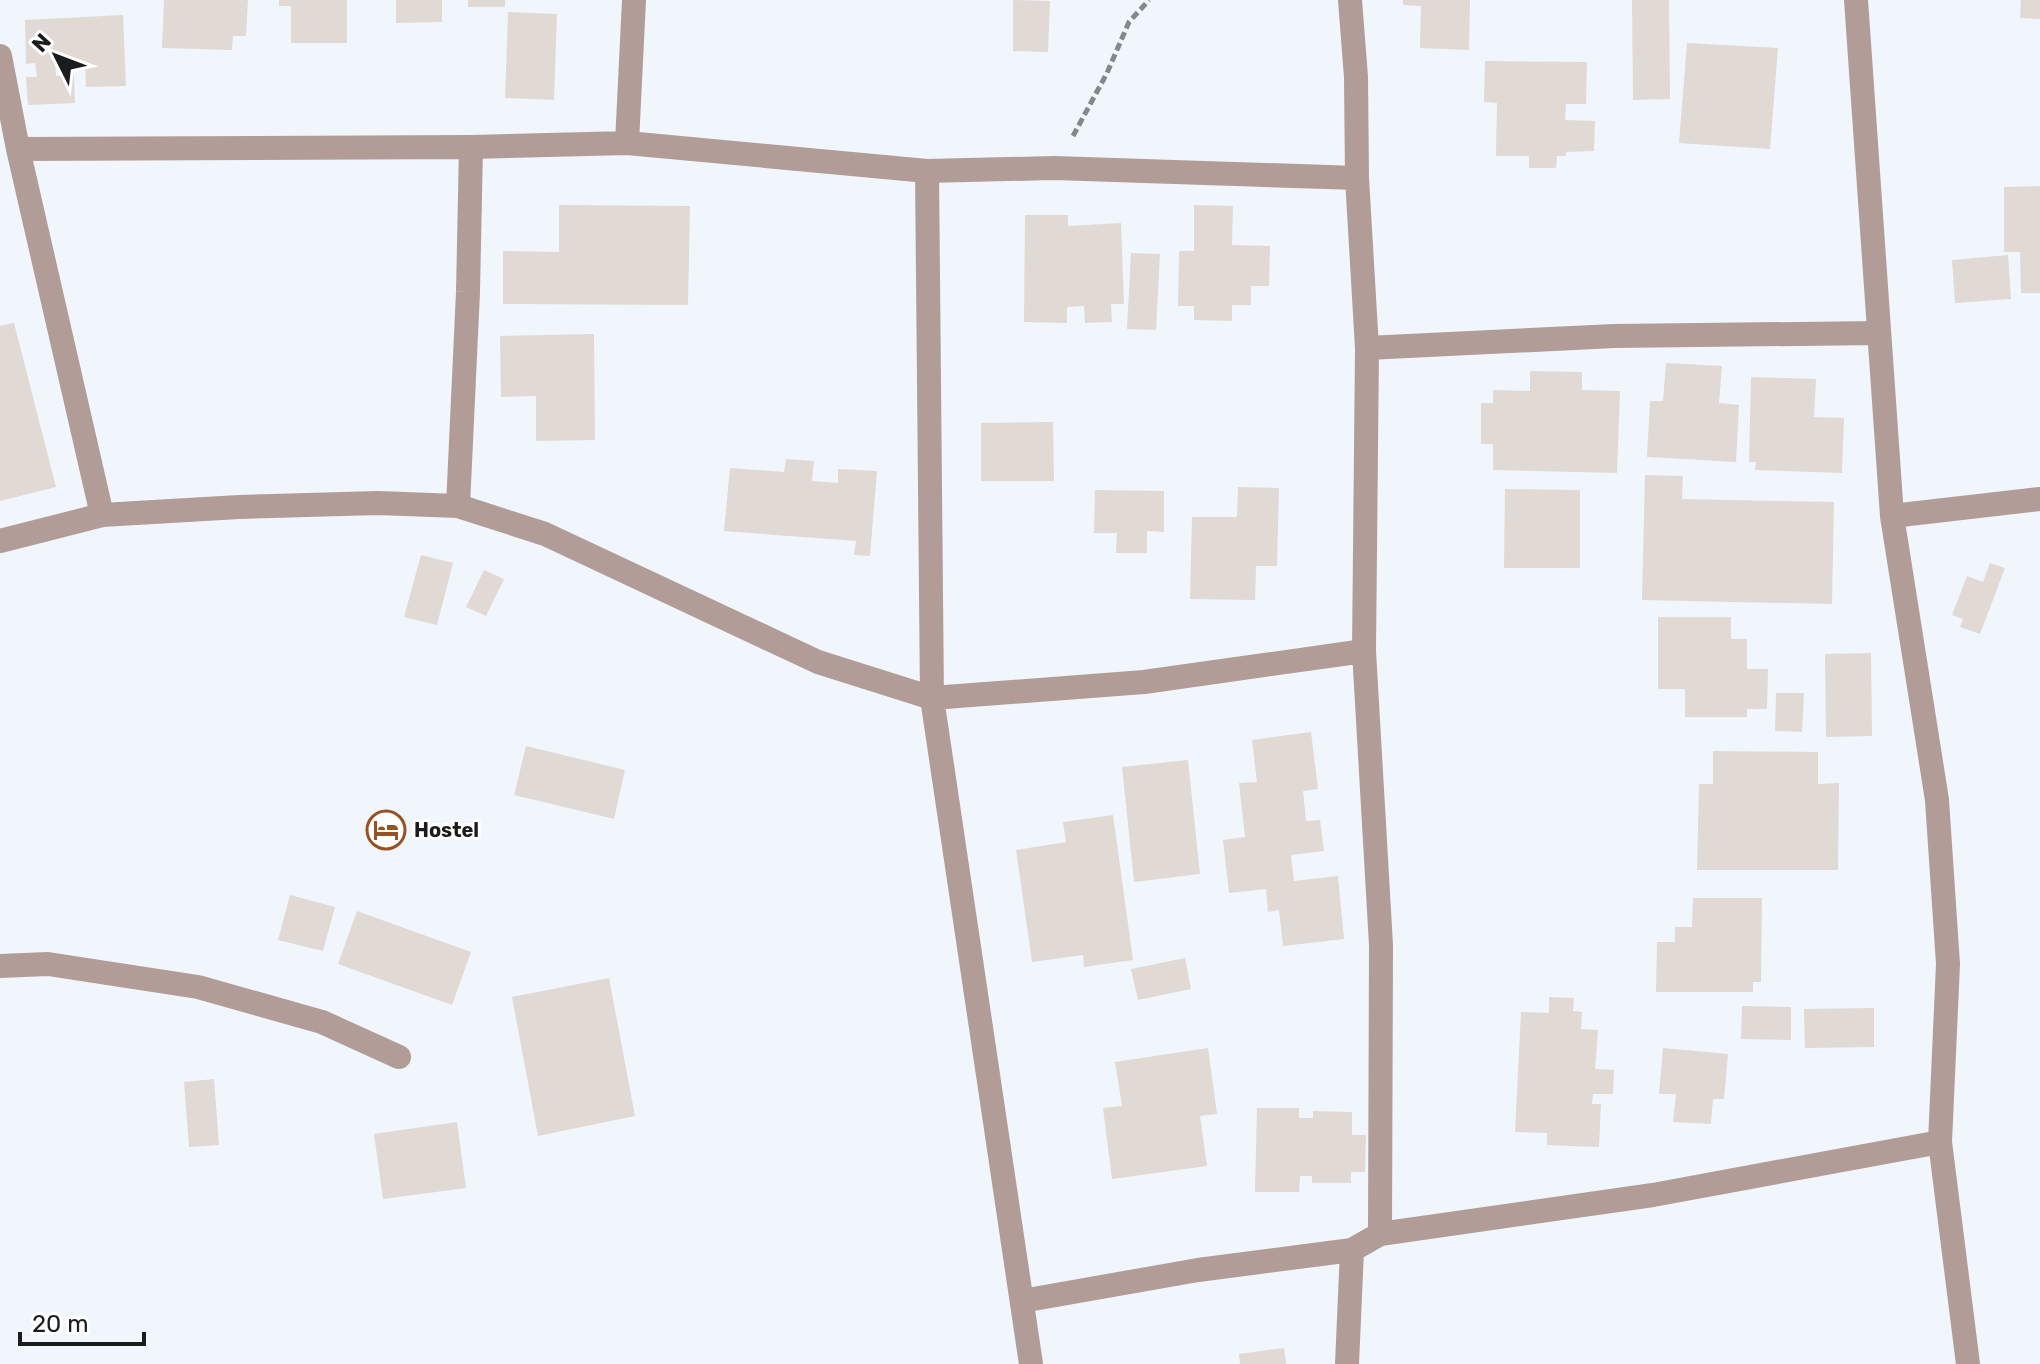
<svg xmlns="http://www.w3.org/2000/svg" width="2040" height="1364" font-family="Rubik,sans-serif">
<rect width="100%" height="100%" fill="#f1f6fc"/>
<path fill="#e0d9d4" d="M 164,0 L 248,0 L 246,36 L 233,36 L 232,50 L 162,48 Z
M 279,0 L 347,0 L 347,43 L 291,43 L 291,6 L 279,6 Z
M 396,0 L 442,0 L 442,22 L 396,23 Z
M 468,0 L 505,0 L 505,7 L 468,7 Z
M 1013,0 L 1050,1 L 1048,52 L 1013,51 Z
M 1403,0 L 1470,0 L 1469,50 L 1420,48 L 1421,6 L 1403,5 Z
M 1632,0 L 1669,0 L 1670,99 L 1633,100 Z
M 2021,0 L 2040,0 L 2040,19 L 2020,18 Z
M 508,12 L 557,14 L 554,100 L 505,98 Z
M 123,15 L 126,86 L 86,87 L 85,61 L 55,62 L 56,76 L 74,75 L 75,103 L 28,105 L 26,77 L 37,77 L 35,63 L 26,64 L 25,20 Z
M 1687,43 L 1778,48 L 1770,149 L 1679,143 Z
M 1485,61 L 1587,62 L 1586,104 L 1566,104 L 1565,120 L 1595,121 L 1594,151 L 1566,152 L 1566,156 L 1557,156 L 1556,168 L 1529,168 L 1529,156 L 1496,156 L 1497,103 L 1484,102 Z
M 2040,186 L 2040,293 L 2021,293 L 2020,252 L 2004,252 L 2004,187 Z
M 559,205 L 690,206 L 688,305 L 503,304 L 503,251 L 559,252 Z
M 1194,205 L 1233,206 L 1232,245 L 1270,246 L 1269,286 L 1251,286 L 1251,305 L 1232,305 L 1232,321 L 1194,320 L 1194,306 L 1178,306 L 1179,251 L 1194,251 Z
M 1025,215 L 1068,215 L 1068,226 L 1121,223 L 1124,304 L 1111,304 L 1112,322 L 1085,323 L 1084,306 L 1067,307 L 1067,323 L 1024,322 Z
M 1131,253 L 1160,254 L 1156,330 L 1127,329 Z
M 2008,255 L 2011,299 L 1955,303 L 1952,260 Z
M 14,323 L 56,487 L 0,501 L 0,326 Z
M 594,334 L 595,440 L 536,441 L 536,396 L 501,397 L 500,336 Z
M 1666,363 L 1722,366 L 1719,403 L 1739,405 L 1736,462 L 1647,457 L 1650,401 L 1663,401 Z
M 1530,371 L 1582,372 L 1582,390 L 1620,391 L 1617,473 L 1493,470 L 1493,444 L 1481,444 L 1481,403 L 1493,403 L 1493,390 L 1530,391 Z
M 1751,377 L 1816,379 L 1814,417 L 1844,418 L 1842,473 L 1755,470 L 1756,462 L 1749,462 Z
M 1053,422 L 1054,481 L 981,481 L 981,423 Z
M 786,459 L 814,461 L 812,481 L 838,483 L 838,469 L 877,471 L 870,556 L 854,555 L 856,541 L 724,531 L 730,468 L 784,472 Z
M 1645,475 L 1683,476 L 1682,499 L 1834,502 L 1832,604 L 1642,600 Z
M 1238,487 L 1279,488 L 1277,566 L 1256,566 L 1255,600 L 1190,599 L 1192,517 L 1237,517 Z
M 1505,489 L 1580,490 L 1580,568 L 1504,568 Z
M 1095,490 L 1164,491 L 1164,532 L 1147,531 L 1147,553 L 1116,553 L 1117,533 L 1094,533 Z
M 421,555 L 453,563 L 437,625 L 404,617 Z
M 1990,563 L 2005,568 L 1980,634 L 1960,627 L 1963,619 L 1952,615 L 1967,576 L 1983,582 Z
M 484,570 L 504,579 L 486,616 L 466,607 Z
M 1658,617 L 1731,617 L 1731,639 L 1747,639 L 1747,669 L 1768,669 L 1767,709 L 1747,709 L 1747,717 L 1685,717 L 1685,689 L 1658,689 Z
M 1871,653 L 1872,736 L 1826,737 L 1825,654 Z
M 1776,693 L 1804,693 L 1802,732 L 1775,731 Z
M 1311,732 L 1318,789 L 1303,791 L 1306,821 L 1320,820 L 1324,851 L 1291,855 L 1294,881 L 1338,876 L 1344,939 L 1283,946 L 1279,910 L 1268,912 L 1266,889 L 1229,893 L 1223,840 L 1245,837 L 1239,783 L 1257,782 L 1252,740 Z
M 526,746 L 625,770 L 614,819 L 514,795 Z
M 1713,751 L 1818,752 L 1818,784 L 1839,783 L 1838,870 L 1697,870 L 1699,784 L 1713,784 Z
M 1188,760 L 1200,874 L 1134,882 L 1122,767 Z
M 1113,815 L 1133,960 L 1084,967 L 1083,955 L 1032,962 L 1016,850 L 1066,842 L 1063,822 Z
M 290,895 L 335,907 L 323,951 L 278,940 Z
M 1693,898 L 1762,898 L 1761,982 L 1753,982 L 1753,992 L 1656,992 L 1657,942 L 1675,942 L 1675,927 L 1692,927 Z
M 357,911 L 471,952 L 452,1005 L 338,964 Z
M 1185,958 L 1191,989 L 1138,1000 L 1131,969 Z
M 609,978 L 635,1116 L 538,1136 L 512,997 Z
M 1549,997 L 1574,998 L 1573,1011 L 1582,1012 L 1581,1029 L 1598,1030 L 1595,1069 L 1614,1070 L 1613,1094 L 1593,1094 L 1592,1104 L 1601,1104 L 1599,1147 L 1547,1145 L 1547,1133 L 1515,1132 L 1521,1012 L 1549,1013 Z
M 1742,1006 L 1791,1007 L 1791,1040 L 1741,1039 Z
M 1874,1008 L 1874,1047 L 1805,1048 L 1804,1009 Z
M 1208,1048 L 1217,1114 L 1200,1116 L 1207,1166 L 1112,1179 L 1103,1108 L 1122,1106 L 1115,1062 Z
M 1663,1048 L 1728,1054 L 1724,1099 L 1713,1099 L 1711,1124 L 1673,1122 L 1676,1094 L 1659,1094 Z
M 214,1079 L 219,1145 L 189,1147 L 184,1082 Z
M 1257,1108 L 1299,1108 L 1299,1118 L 1313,1118 L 1313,1111 L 1352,1112 L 1352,1135 L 1366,1135 L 1365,1172 L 1351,1172 L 1351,1183 L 1312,1183 L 1312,1176 L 1300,1176 L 1299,1192 L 1255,1192 Z
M 457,1122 L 466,1188 L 383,1199 L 374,1134 Z
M 1284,1348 L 1286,1364 L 1240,1364 L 1239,1354 Z"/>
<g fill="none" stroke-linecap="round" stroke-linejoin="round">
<path stroke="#84878b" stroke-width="5" stroke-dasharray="8 4" stroke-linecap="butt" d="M 1073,136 L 1107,73 L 1129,22 L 1149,0"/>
<path stroke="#b19c97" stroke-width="24" d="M 1350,0 L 1356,77 L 1357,178 L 1367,348 L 1364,651 L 1381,945 L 1380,1234
M 1856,0 L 1892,516 L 1937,800 L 1948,964 L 1940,1142 L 1968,1364
M 0,56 L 18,149 L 102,515
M 627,143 L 634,0
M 18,149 L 471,147 L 627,143 L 927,171 L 1054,168 L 1357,178
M 927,171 L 932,698 L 1031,1364
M 1367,348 L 1614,336 L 1878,333
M 458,506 L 468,292 L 471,147
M 1892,516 L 2040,499
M 0,541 L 102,515 L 239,507 L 378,503 L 458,506 L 545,534 L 818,662 L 932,698 L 1144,682 L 1364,651
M 0,966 L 48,964 L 198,987 L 322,1022 L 399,1057
M 1022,1301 L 1198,1270 L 1352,1250 L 1380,1234 L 1653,1195 L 1940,1142
M 1347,1364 L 1352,1250"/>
</g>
<defs>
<g id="hotel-ring" transform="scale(2)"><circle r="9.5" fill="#fff" stroke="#965223" stroke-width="1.5"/><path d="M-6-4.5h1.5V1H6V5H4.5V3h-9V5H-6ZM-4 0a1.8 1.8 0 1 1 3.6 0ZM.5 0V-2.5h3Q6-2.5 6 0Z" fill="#965223"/></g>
</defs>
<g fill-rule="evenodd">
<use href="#hotel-ring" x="386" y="830"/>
</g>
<g text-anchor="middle" stroke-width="6" stroke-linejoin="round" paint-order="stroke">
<g font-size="20" font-weight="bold" fill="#1b1c1e" stroke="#fff" text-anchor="start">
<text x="414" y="837">Hostel</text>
</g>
</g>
<g transform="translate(56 56) rotate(312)" stroke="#ffffff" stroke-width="6" paint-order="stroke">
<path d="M0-6L14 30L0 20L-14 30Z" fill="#1b1c1e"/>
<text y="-12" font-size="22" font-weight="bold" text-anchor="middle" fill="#1b1c1e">N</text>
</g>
<path d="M20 1332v12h124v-12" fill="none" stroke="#1b1c1e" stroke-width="4"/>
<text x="32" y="1332" font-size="24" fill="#1b1c1e" stroke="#ffffff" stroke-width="6" paint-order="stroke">20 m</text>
</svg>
